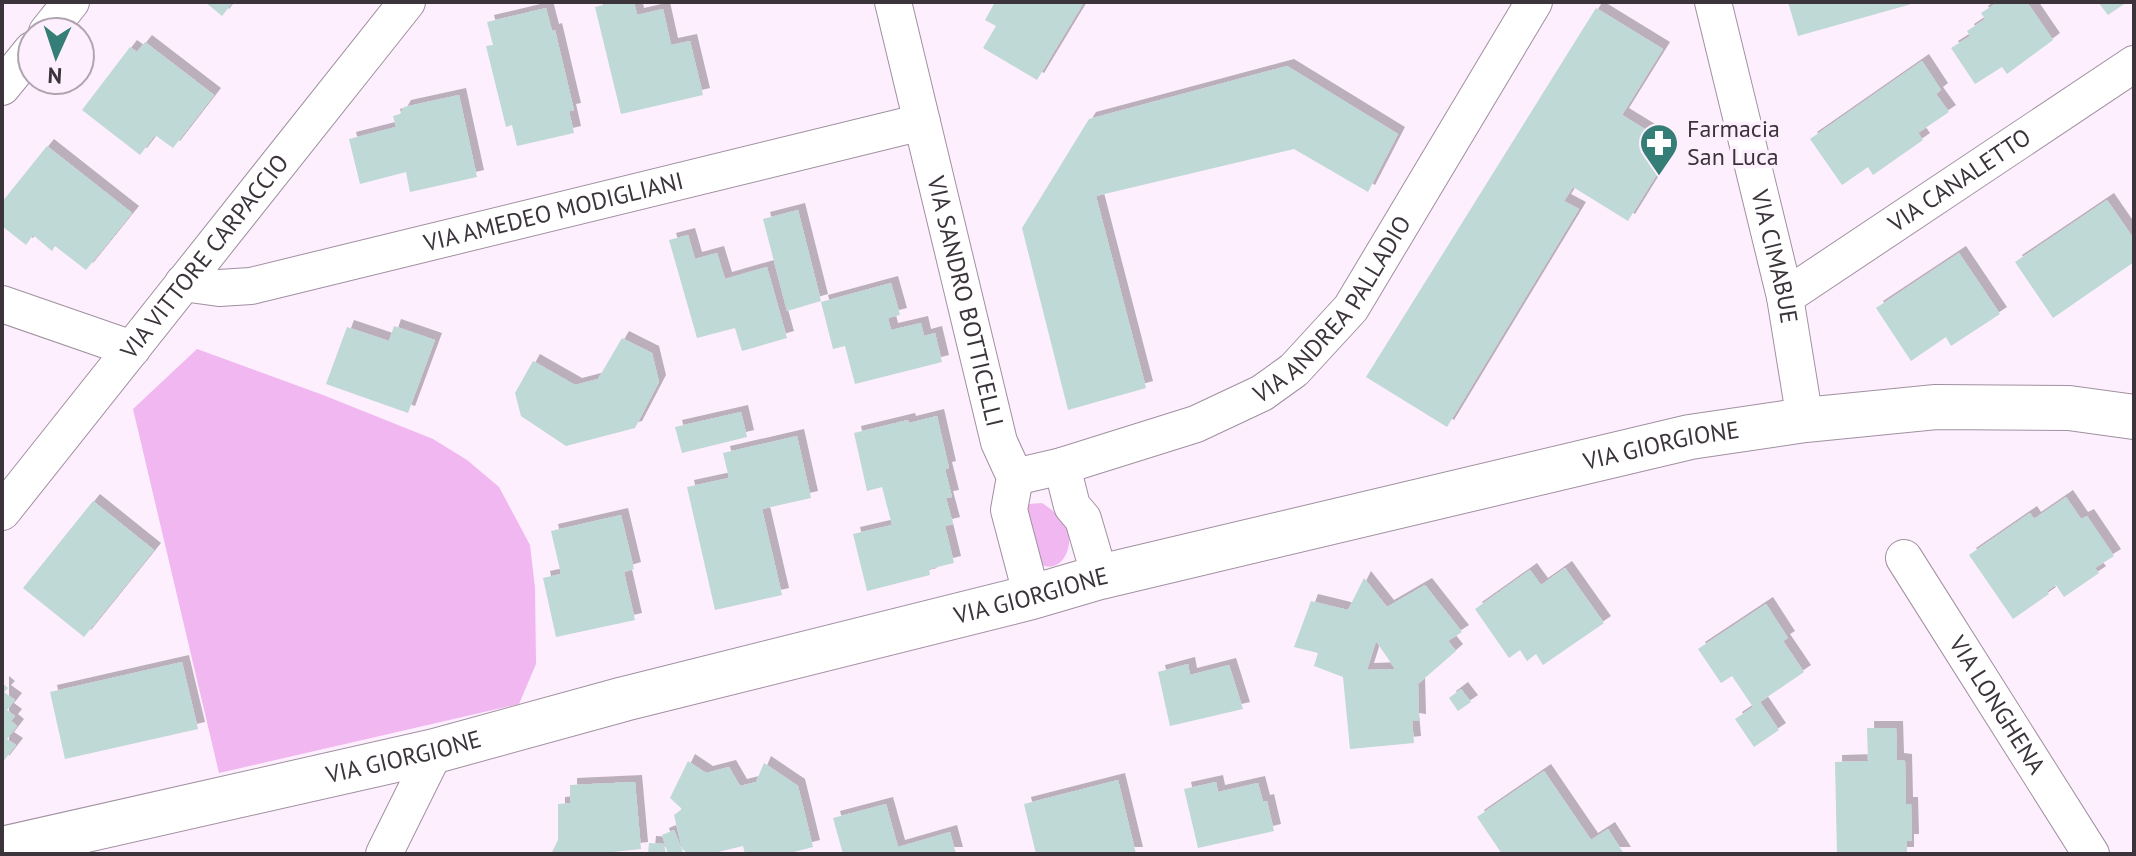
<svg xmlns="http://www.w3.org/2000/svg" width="2136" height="856" font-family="'PT Sans',sans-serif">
<defs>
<filter id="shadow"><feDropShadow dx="7" dy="-7" stdDeviation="0" flood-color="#0004"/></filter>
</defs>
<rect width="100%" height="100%" fill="#fdeffd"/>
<path fill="#f0b7f0" d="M 197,349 L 323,395 L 433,439 L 467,460 L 499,487 L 530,545 L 535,588 L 536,664 L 519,704 L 219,773 L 133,409 Z
M 1042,503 C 1052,509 1064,520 1068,532 C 1073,549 1061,573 1042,565 L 1026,506 L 1029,504 Z"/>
<path fill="#bed9d6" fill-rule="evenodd" filter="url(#shadow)" d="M 205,2 L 233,2 L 222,16 Z
M 616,2 L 634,2 L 637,15 L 663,9 L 671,45 L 690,41 L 703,95 L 621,114 L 595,7 Z
M 995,2 L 1084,2 L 1037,80 L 983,48 L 996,26 L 985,20 Z
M 1788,2 L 1915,2 L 1915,3 L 1798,36 Z
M 1998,2 L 2027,2 L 2053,40 L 2007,74 L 2002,67 L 1975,84 L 1951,48 L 1970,36 L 1967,31 L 1985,19 L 1981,13 Z
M 2098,2 L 2127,2 L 2108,15 Z
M 546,8 L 552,31 L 555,30 L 574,110 L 569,111 L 574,133 L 517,146 L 512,125 L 506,127 L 486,46 L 493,45 L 487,22 Z
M 1596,8 L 1663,49 L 1622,115 L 1666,142 L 1654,161 L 1662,166 L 1628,221 L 1573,187 L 1564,201 L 1579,209 L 1447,427 L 1366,377 Z
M 145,42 L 214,95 L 173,148 L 155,135 L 140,155 L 82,110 L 130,47 L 137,52 Z
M 1922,61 L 1941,90 L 1936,94 L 1949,112 L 1918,133 L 1923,140 L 1873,175 L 1868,167 L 1842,185 L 1810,139 Z
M 1287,66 L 1398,134 L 1368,192 L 1294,149 L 1096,196 L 1146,388 L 1068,410 L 1022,228 L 1089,119 Z
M 459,95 L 477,177 L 410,192 L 406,172 L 360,184 L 349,139 L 396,127 L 393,116 L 400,114 L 404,107 Z
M 47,146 L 132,213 L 86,270 L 55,246 L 52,251 L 33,235 L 26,245 L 2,226 L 2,202 Z
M 2107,200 L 2134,239 L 2134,262 L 2053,318 L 2015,262 Z
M 798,210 L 821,301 L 787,311 L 763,219 Z
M 688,235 L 695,259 L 717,253 L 725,279 L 767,267 L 787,338 L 742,351 L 735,328 L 697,338 L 669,240 Z
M 1959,253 L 2000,314 L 1951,346 L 1946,337 L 1911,361 L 1876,308 Z
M 891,283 L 900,315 L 888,318 L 891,330 L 921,323 L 924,336 L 935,333 L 942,362 L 855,384 L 845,346 L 833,349 L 821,302 Z
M 394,326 L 435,340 L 408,413 L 326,384 L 347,327 L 389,341 Z
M 622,338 L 652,353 L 659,382 L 635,428 L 566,446 L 521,416 L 515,393 L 533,361 L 575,385 L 598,379 Z
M 741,412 L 747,437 L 682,453 L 675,427 Z
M 937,416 L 949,468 L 945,469 L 952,497 L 946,498 L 953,524 L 945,526 L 954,563 L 929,569 L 930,575 L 867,591 L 853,534 L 892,525 L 882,487 L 867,491 L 854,433 L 908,420 L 909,423 Z
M 797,436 L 811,498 L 762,509 L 782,595 L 715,610 L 687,487 L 729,478 L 723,453 Z
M 2066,497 L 2081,519 L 2087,516 L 2114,556 L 2095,568 L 2099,573 L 2064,597 L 2056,585 L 2047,591 L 2049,594 L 2013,619 L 1969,555 L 2030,513 L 2034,519 Z
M 93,501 L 154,550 L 84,637 L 23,588 Z
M 621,515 L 634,569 L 624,572 L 635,620 L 556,637 L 543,578 L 561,574 L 551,531 Z
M 1565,568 L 1604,623 L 1543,665 L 1536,654 L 1527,661 L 1520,650 L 1509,658 L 1475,609 L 1530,570 L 1541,585 Z
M 1364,578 L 1387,607 L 1425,585 L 1462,632 L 1448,641 L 1456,651 L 1418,684 L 1419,721 L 1412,720 L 1414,743 L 1350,749 L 1343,677 L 1314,666 L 1318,653 L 1294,647 L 1311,601 L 1348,610 ZM 1376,641 L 1395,669 L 1367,670 Z
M 1766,604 L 1788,638 L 1783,641 L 1804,672 L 1760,702 L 1779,730 L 1754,747 L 1735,719 L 1753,707 L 1732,676 L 1721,683 L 1698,649 Z
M 182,662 L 198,729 L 65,759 L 50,692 Z
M 1188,664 L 1190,675 L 1229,665 L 1243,709 L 1170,726 L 1158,672 Z
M 2,683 L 8,688 L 4,692 L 15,700 L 7,710 L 15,716 L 11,721 L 17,726 L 7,739 L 16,745 L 2,763 Z
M 1461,689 L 1471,702 L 1458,711 L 1449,698 Z
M 1867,728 L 1896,728 L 1897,760 L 1905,761 L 1906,804 L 1911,804 L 1912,841 L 1907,841 L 1907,854 L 1837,854 L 1835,762 L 1868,761 Z
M 688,761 L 706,773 L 729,767 L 740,786 L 756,782 L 764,763 L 798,786 L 813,847 L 786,854 L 745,854 L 743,846 L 710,854 L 689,854 L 682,849 L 674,815 L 682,809 L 670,798 Z
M 1544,771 L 1591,840 L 1608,829 L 1624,854 L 1502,854 L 1477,817 Z
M 1118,780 L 1136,854 L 1036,854 L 1024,804 Z
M 635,782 L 641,849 L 613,852 L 616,854 L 551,854 L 558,840 L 558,804 L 570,803 L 570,785 Z
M 1216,782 L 1218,792 L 1258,783 L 1263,802 L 1267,801 L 1274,831 L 1198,848 L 1184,789 Z
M 886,804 L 898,847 L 950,832 L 956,854 L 843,854 L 833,818 Z
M 674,830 L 682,850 L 683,854 L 668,854 L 662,835 Z
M 649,843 L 664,844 L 666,854 L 648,854 Z"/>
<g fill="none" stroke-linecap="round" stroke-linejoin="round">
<g stroke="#a090a0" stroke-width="38">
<g id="minor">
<path id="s1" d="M 893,2 L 999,442 L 1015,477 L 1009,510 L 1032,597"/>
<path id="s2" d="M 1713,2 L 1785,297 L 1805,420"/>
<path d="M 47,32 L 71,2"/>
<path d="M 2,87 L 32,50"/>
<path id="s3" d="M 183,283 L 219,288 L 251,286 L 922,122"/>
<path id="s4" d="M 1785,297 L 2134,64"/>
<path d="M 2,304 L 132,349"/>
<path d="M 1062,466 L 1072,506 L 1083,519 L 1100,577"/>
<path id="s5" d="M 1015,477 L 1062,466 L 1196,424 L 1262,393 L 1294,370 L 1351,308 L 1534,2"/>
<path id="s6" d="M 2,512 L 407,2"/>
<path id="s7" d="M 1904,558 L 2091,854"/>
<path d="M 384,854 L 435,751"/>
</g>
</g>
<g stroke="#a090a0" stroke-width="46">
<g id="secondary">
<path id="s8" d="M 2,849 L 435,751 L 624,699 L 1032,597 L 1100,577 L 1690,437 L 1805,420 L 1936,407 L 2069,408 L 2134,417"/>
</g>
</g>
<use href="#minor" stroke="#fff" stroke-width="36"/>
<use href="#secondary" stroke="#fff" stroke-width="44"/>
</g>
<defs>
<g id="pharmacy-pin" transform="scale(2)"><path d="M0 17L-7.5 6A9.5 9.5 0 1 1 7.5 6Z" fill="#357d77" stroke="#fdeffd"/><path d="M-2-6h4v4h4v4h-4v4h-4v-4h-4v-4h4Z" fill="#fff"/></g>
</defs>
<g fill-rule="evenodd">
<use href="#pharmacy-pin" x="1659" y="143"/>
</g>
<g text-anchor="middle" stroke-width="7" stroke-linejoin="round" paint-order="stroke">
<g font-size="24" fill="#3b343b" stroke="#fdeffd" text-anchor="start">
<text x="1687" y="137">Farmacia<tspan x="1687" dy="28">San Luca</tspan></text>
</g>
<g font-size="24" fill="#3b343b" stroke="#fdeffd">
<text dy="8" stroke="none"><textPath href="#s4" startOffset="210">VIA CANALETTO</textPath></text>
<text dy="8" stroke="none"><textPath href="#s3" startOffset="380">VIA AMEDEO MODIGLIANI</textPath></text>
<text dy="8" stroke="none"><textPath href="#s6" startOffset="326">VIA VITTORE CARPACCIO</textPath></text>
<text dy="8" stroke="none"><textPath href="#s2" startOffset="262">VIA CIMABUE</textPath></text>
<text dy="8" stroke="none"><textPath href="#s1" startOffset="308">VIA SANDRO BOTTICELLI</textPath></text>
<text dy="8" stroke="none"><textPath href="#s5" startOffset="372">VIA ANDREA PALLADIO</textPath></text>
<text dy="8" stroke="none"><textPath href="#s8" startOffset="1708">VIA GIORGIONE</textPath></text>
<text dy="8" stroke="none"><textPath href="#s8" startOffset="1060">VIA GIORGIONE</textPath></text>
<text dy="8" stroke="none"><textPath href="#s7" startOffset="174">VIA LONGHENA</textPath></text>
<text dy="8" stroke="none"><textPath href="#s8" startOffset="412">VIA GIORGIONE</textPath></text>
</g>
</g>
<rect width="2136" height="856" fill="none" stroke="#3b343b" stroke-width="8"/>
<g transform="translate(56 56) rotate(183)"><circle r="38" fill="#fdeffd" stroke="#afa4af" stroke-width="2"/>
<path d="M0-6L14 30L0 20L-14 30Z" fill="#357d77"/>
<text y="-12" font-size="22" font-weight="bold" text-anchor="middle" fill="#3b343b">N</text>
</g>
</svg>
